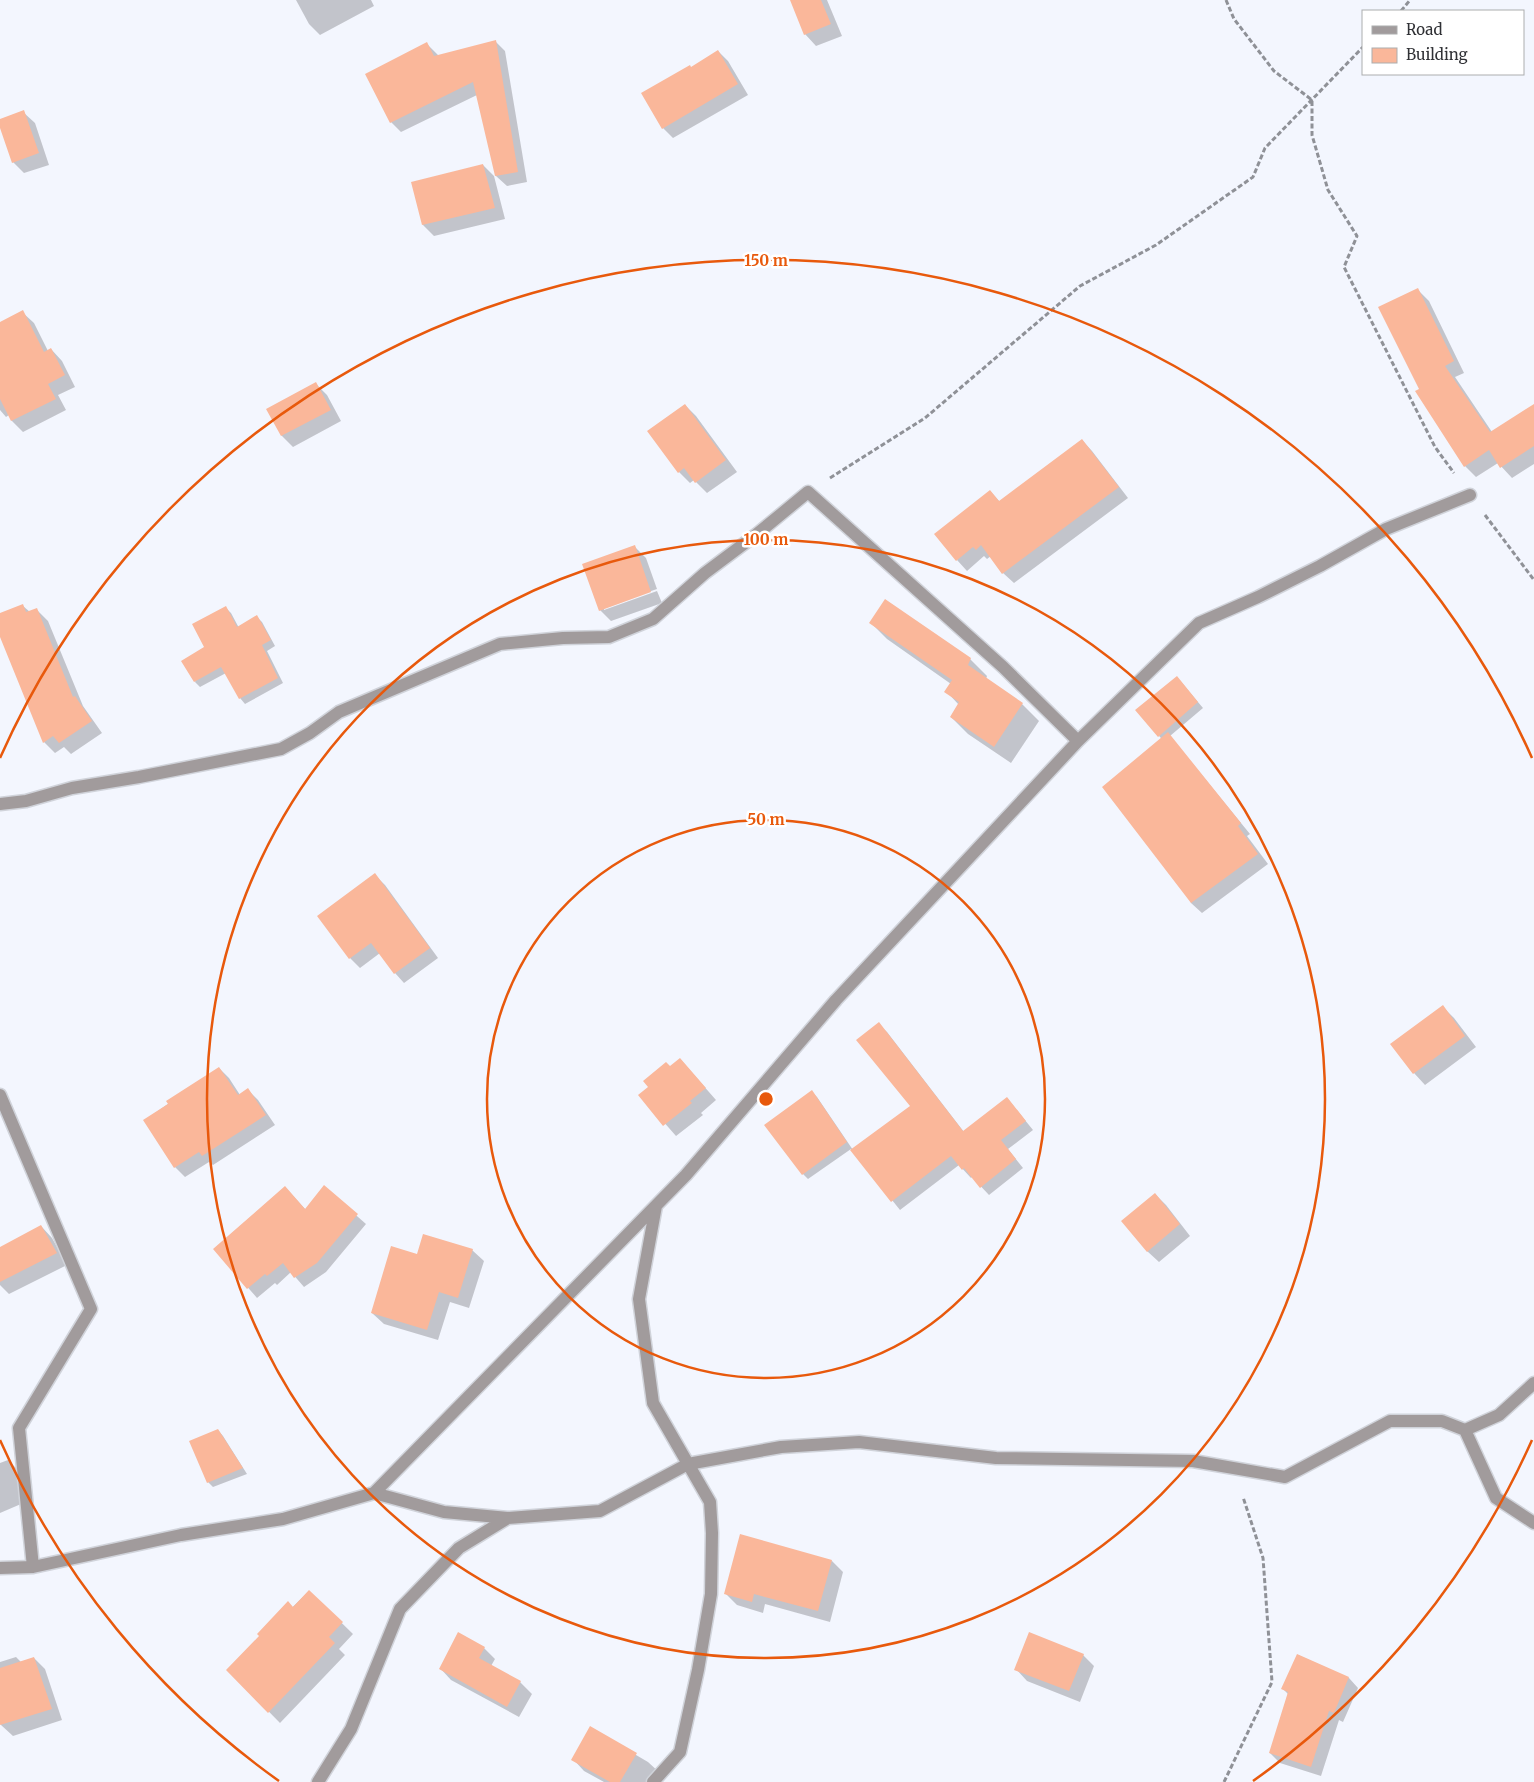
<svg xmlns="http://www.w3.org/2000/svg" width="1534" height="1782" font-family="Merriweather,serif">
<rect width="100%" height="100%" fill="#f3f6fe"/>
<path fill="#0003" d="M 296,0 L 371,0 L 374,6 L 320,35 L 309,24 Z
M 791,0 L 827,0 L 842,36 L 816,46 L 805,34 Z
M 495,41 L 505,51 L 527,182 L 507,186 L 496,176 L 477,95 L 401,132 L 391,122 L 427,44 L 439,56 Z
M 718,51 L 728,61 L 748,95 L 673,138 L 663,128 Z
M 23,112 L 35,123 L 49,165 L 24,173 L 13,162 L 0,125 L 0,120 Z
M 483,165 L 494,176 L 505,219 L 434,236 L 423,225 L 412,183 Z
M 1417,289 L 1429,301 L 1464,373 L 1455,377 L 1492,432 L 1534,419 L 1534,464 L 1512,478 L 1498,463 L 1476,477 L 1465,466 L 1420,389 Z
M 22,312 L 34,323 L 48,351 L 51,349 L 62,361 L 75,387 L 58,395 L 66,410 L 23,432 L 12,421 L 9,415 L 6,417 L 0,410 L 0,323 Z
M 316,384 L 327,395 L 341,421 L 293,447 L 282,436 L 268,409 Z
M 685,405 L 696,416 L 737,472 L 707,493 L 694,480 L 690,483 L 679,472 Z
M 1082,440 L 1092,451 L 1128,498 L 1014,583 L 1003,573 L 991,556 L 987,559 L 984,556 L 967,571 L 957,560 L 990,491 L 1000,502 Z
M 635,547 L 646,558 L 657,589 L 604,607 L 604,610 L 657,591 L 662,603 L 611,621 L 600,610 Z
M 23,606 L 30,612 L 36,609 L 48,621 L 83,706 L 102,733 L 71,754 L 64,747 L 55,753 L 44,742 L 0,633 L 0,615 Z
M 226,608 L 231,613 L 239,628 L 257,617 L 262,622 L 275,646 L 267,651 L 283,683 L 245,704 L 240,698 L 226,673 L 200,687 L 195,682 L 206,647 Z
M 871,623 L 970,659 L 987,676 L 986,679 L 1022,704 L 1039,721 L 1011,763 L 968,734 L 951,717 L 959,705 L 946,691 L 951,684 L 887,639 Z
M 1182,683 L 1203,708 L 1170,736 L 1250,834 L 1247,836 L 1268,864 L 1202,913 L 1191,903 L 1162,739 L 1159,736 Z
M 375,875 L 385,885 L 438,958 L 404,983 L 395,973 L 380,953 L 360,968 L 350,958 Z
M 1443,1007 L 1454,1018 L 1476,1047 L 1425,1085 L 1414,1073 L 1392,1044 Z
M 878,1024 L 887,1032 L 964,1132 L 1007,1098 L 1033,1130 L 1008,1149 L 1023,1168 L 989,1195 L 972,1177 L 971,1178 L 959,1165 L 900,1210 L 851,1149 L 808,1179 L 803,1174 L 812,1092 L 817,1097 L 853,1150 L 912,1107 Z
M 680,1059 L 716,1100 L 701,1113 L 703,1115 L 676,1136 L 640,1095 Z
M 219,1068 L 229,1078 L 240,1095 L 248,1090 L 258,1100 L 275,1125 L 213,1165 L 209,1162 L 185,1177 L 175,1167 L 145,1120 Z
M 285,1187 L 306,1210 L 324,1187 L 366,1224 L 326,1272 L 304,1287 L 291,1272 L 277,1285 L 275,1283 L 257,1298 L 214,1249 Z
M 1155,1194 L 1166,1205 L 1190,1236 L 1159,1262 L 1147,1251 Z
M 41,1226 L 52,1238 L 67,1265 L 9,1294 L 0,1285 L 0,1249 Z
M 472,1250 L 484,1261 L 469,1308 L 450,1302 L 438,1340 L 384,1324 L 372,1313 L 417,1255 Z
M 218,1430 L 223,1436 L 247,1474 L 213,1487 L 208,1482 Z
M 8,1460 L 19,1471 L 28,1501 L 0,1513 L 0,1463 Z
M 832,1561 L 843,1572 L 830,1622 L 765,1604 L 763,1613 L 737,1605 L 726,1594 Z
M 309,1591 L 353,1634 L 339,1649 L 345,1655 L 280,1723 L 228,1670 Z
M 484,1648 L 495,1659 L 491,1666 L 520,1682 L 532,1694 L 519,1717 L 451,1680 L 440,1668 Z
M 1083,1655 L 1094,1666 L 1080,1702 L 1027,1681 L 1016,1669 Z
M 1298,1655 L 1349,1678 L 1358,1688 L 1343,1722 L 1339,1720 L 1321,1776 L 1280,1763 L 1270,1753 L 1288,1694 L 1283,1689 Z
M 16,1657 L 21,1662 L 34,1658 L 45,1669 L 62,1720 L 13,1736 L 1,1725 L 0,1721 L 0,1662 Z
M 590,1728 L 648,1762 L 660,1773 L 655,1782 L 604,1782 L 584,1771 L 573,1759 Z"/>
<path fill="#fab79a" d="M 790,0 L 821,0 L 831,24 L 804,35 Z
M 496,40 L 518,172 L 495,176 L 473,82 L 390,123 L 365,74 L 427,42 L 434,56 Z
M 718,50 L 738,84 L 662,129 L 641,93 L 690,65 L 691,67 Z
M 24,110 L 39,153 L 12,163 L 0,128 L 0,119 Z
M 483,164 L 495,208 L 422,225 L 411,182 Z
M 1418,288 L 1454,361 L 1445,366 L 1490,432 L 1534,404 L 1534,446 L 1500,468 L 1489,450 L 1464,467 L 1415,391 L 1419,389 L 1378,307 Z
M 23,310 L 44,352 L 51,348 L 65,375 L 48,384 L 56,399 L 11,421 L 0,399 L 0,322 Z
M 316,382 L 331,410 L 281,436 L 266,409 Z
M 685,404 L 726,460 L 695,483 L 684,468 L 678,473 L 647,431 Z
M 1082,439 L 1119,487 L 1002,574 L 981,545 L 976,550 L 973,547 L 956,561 L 934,534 L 990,490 L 999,501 Z
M 635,545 L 651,592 L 599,611 L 582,564 Z
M 885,599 L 971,658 L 968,665 L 1023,703 L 994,747 L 950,717 L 959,702 L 944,692 L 952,680 L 869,623 Z
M 23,604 L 26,612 L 37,608 L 73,697 L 75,696 L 92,721 L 59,743 L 53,736 L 43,743 L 0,637 L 0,613 Z
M 226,606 L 237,627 L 257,615 L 271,640 L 262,645 L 278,678 L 239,699 L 221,667 L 194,682 L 181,661 L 204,647 L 192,624 Z
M 1177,676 L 1198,702 L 1158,737 L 1135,710 Z
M 1168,732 L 1241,823 L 1238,826 L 1258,854 L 1191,903 L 1102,787 Z
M 375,873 L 430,948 L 394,974 L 371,943 L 349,959 L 317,916 Z
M 1443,1005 L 1465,1036 L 1413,1074 L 1390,1044 Z
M 879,1022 L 963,1131 L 1007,1097 L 1026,1121 L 1001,1140 L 1016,1159 L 980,1188 L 964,1168 L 962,1170 L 951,1156 L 891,1202 L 850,1150 L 910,1106 L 856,1040 Z
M 680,1058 L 706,1088 L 690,1101 L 692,1103 L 663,1126 L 638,1095 L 648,1087 L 643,1081 L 666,1062 L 670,1066 Z
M 219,1067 L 238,1095 L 248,1088 L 266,1115 L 202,1156 L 199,1152 L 174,1168 L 143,1120 L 168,1104 L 166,1101 Z
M 812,1090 L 847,1142 L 802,1175 L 764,1125 Z
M 324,1185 L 358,1214 L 317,1263 L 294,1278 L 283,1263 L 267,1276 L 265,1274 L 247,1289 L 213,1249 L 285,1186 L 305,1209 Z
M 1155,1193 L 1180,1224 L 1147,1252 L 1121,1221 Z
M 41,1225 L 57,1253 L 0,1282 L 0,1247 Z
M 423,1234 L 473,1249 L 458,1298 L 439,1292 L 427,1330 L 371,1313 L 391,1246 L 417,1254 Z
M 218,1429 L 243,1468 L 207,1483 L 189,1441 Z
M 740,1534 L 832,1560 L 818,1611 L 754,1594 L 752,1602 L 724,1594 Z
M 309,1590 L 343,1622 L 329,1637 L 335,1643 L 268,1713 L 226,1670 L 259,1636 L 257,1634 L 288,1601 L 293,1607 Z
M 458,1632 L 485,1647 L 479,1658 L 521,1681 L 507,1707 L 439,1669 Z
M 1029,1632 L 1084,1654 L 1069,1691 L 1014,1670 Z
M 1297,1654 L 1349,1677 L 1334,1713 L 1329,1711 L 1311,1767 L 1269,1753 L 1288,1692 L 1281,1689 Z
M 34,1657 L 52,1709 L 0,1725 L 0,1668 Z
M 590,1726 L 637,1753 L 620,1782 L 610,1782 L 571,1760 Z"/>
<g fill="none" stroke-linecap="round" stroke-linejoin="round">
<g stroke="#d0d3da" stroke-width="15">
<path id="minor" d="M 0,804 L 26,801 L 72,788 L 139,777 L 281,749 L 310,733 L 339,712 L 500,644 L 563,638 L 609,637 L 653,619 L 705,573 L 757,534 L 808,492 L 1003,667 L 1078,741
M 0,1095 L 91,1309 L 19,1428 L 33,1567
M 1465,1430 L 1499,1415 L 1534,1383
M 374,1493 L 686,1175 L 836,1000 L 1078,741 L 1199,623 L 1258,597 L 1320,566 L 1386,529 L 1470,495
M 0,1568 L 33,1567 L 181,1535 L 283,1519 L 374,1493 L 444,1512 L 508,1518 L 600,1511 L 688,1464 L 781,1447 L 859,1442 L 996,1458 L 1193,1461 L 1285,1477 L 1390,1421 L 1442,1421 L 1465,1430 L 1496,1498 L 1534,1523
M 318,1782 L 351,1729 L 400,1609 L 459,1548 L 508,1518
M 653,1782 L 680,1752 L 698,1670 L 711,1594 L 712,1533 L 710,1502 L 653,1403 L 639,1299 L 656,1206"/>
</g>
<path stroke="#8f9197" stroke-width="3" stroke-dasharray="5 2.5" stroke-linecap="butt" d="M 1226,0 L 1234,19 L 1274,71 L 1312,100 L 1312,135 L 1328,190 L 1357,236 L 1344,267 L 1435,447 L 1454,473
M 1401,11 L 1410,0
M 830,478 L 925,418 L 1080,286 L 1156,245 L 1253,177 L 1265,148 L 1363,47
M 1485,515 L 1534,580
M 1224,1782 L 1272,1682 L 1263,1558 L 1243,1497"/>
<use href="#minor" stroke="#a19b9c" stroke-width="12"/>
</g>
<g fill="none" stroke="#e8590c" stroke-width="2.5">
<circle cx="766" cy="1099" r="279"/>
<circle cx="766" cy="1099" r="559"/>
<path d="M1532 1440A838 838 0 0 1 1253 1781M279 1781A838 838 0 0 1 0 1440M0 758A838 838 0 0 1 1532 758"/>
</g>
<circle cx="766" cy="1099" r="8" fill="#e8590c" stroke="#fff" stroke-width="2.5"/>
<g font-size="15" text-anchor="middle" font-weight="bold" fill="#e8590c" stroke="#fff" stroke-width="5" stroke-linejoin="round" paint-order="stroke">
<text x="766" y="266">150 m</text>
<text x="766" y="545">100 m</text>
<text x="766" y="825">50 m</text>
</g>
<rect x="1362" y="10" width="162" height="65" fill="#ffffff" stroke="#acadae"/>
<rect x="1372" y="26" width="25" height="8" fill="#a19b9c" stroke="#acadae"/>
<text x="1406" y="35" font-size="15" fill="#303135">Road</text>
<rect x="1372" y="48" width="25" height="15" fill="#fab79a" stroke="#acadae"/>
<text x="1406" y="60" font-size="15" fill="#303135">Building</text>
</svg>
